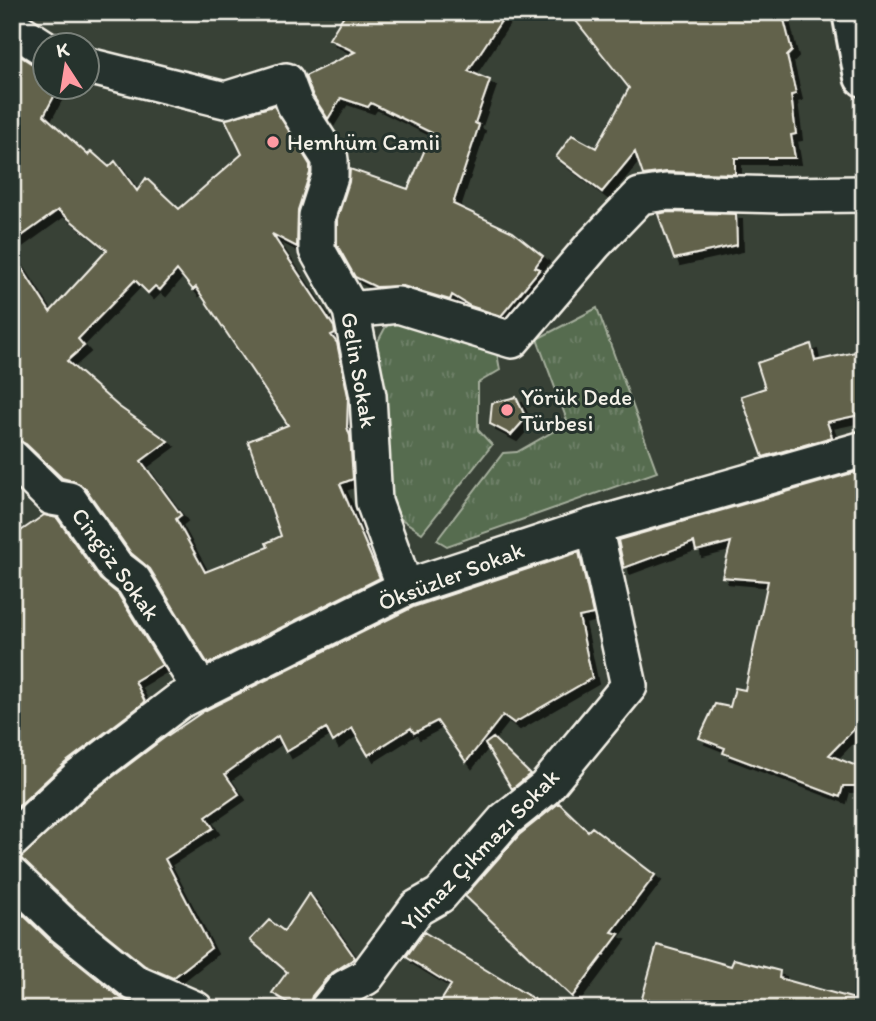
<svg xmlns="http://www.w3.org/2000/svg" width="876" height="1021" font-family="Itim,sans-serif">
<defs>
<pattern id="grass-tufts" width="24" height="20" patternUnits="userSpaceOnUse" patternTransform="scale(1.75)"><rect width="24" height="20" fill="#566c50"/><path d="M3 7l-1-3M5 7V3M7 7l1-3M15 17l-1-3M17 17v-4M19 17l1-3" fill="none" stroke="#6f8169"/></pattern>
<filter id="shadow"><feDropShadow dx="6" dy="6" stdDeviation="0" flood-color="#0009"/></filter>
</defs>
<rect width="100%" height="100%" fill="#384136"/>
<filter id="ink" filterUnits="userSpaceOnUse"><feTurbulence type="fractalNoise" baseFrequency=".0143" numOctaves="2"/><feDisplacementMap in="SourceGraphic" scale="14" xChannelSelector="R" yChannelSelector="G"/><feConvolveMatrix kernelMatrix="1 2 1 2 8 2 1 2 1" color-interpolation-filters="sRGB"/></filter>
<g filter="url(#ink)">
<path fill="url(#grass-tufts)" stroke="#a5ae9c" stroke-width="2" d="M 597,308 L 657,472 L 447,546 L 437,540 L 503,453 L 517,452 L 568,423 L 537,339 Z
M 394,319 L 496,348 L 500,370 L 478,383 L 478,430 L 492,445 L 422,533 L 385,508 L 376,345 L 385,328 Z"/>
<path fill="#62624c" stroke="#f4f1e8" stroke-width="2" fill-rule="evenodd" filter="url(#shadow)" d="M 346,12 L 507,12 L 468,71 L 490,80 L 475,123 L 479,125 L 453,204 L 513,232 L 543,256 L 535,267 L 540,269 L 501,316 L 470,306 L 452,295 L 450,300 L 403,286 L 376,287 L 355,277 L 337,245 L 337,219 L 349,182 L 350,169 L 408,189 L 432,133 L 371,103 L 368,107 L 341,98 L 328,119 L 313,96 L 305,76 L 355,52 L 329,39 Z
M 569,12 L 782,12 L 792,51 L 787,56 L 796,94 L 791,95 L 796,134 L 791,135 L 795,158 L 735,158 L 735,174 L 666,172 L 643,175 L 635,152 L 602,192 L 556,157 L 572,135 L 596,148 L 629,88 Z
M 12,51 L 37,67 L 46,77 L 46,88 L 54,88 L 57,91 L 44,115 L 88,155 L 91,151 L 109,167 L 115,161 L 137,191 L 146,178 L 179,209 L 242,154 L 225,119 L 274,106 L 310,165 L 310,173 L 298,210 L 297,247 L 272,234 L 334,327 L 335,333 L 331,335 L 337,343 L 348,396 L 347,427 L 350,436 L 353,479 L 340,484 L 380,578 L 208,664 L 150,569 L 131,553 L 85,488 L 73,481 L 62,478 L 26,444 L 12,438 L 12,253 L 50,312 L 107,250 L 58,210 L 12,243 ZM 177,270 L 193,290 L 196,287 L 288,425 L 248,441 L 281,536 L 266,543 L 268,547 L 205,572 L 176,519 L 181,515 L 141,461 L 168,441 L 118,406 L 67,361 L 84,346 L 78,339 L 135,280 L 148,293 L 155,286 L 160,290 Z
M 667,212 L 736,214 L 737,245 L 674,259 L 658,214 Z
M 811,344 L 815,361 L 864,350 L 864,414 L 827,422 L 832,437 L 763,457 L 741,396 L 765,388 L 757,363 Z
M 516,397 L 526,418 L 511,435 L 490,424 L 492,403 Z
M 856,472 L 864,473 L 864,719 L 829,755 L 864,769 L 864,786 L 843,786 L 840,797 L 723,753 L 725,748 L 699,738 L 715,704 L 730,707 L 735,688 L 745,690 L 768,581 L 722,577 L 731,542 L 696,551 L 694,542 L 624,568 L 618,540 Z
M 44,515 L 57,518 L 100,579 L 118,594 L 162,665 L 135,681 L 145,702 L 65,763 L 12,812 L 12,537 Z
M 579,552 L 593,614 L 579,617 L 592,678 L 514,723 L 503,715 L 466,762 L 437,721 L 414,733 L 411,728 L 368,755 L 352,728 L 333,742 L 326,728 L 286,752 L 278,736 L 225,774 L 239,794 L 206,817 L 213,828 L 165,859 L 211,948 L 173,978 L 145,966 L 76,910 L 20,858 L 90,794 L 164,738 L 204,711 L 413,607 Z
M 493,738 L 530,774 L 512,789 L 485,744 Z
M 559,803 L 588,831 L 592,827 L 655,875 L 612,932 L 619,934 L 572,997 L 465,896 L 519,835 Z
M 309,893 L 355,958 L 329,975 L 312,996 L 308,1009 L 298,1009 L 272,993 L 287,972 L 250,940 L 269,920 L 284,931 Z
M 12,912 L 20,912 L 50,941 L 122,999 L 138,1006 L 135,1009 L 12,1009 Z
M 424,932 L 550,1009 L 436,1009 L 451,985 L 406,957 Z
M 657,945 L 731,966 L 734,959 L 780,971 L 779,978 L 855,999 L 854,1009 L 639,1009 Z"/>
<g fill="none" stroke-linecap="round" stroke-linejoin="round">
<g stroke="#f4f1e8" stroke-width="40">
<path id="minor" d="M 12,27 L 46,49
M 88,66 L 225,100 L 286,81 L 295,105 L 330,159 L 330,176 L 317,216 L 317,250 L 351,310 L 368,396 L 374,502 L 405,588
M 351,310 L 398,305 L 512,340 L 594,244 L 640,196 L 666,192 L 780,195 L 864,194
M 12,458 L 52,497 L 69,500 L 116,567 L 133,580 L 201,690
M 12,840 L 77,779 L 179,701 L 405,588 L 594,526 L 864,449
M 12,876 L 63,925 L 135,983 L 195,1009
M 328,1009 L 345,988 L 366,977 L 417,908 L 440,895 L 505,820 L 545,788 L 629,686 L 594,526"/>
</g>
<g stroke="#f4f1e8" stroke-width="44">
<path id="secondary" d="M 852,12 L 864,77"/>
</g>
<use href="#minor" stroke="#26332d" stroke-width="35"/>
<use href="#secondary" stroke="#26332d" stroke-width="38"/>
</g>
</g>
<g fill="#ff9aa2" stroke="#26332d" stroke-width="2.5">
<circle cx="273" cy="142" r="7"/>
<circle cx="507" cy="410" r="7"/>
</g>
<g text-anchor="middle" stroke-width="6" stroke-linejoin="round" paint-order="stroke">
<g font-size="23" fill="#f4f1e8" stroke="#26332d" text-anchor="start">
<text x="287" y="150">Hemhüm Camii</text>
<text x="521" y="405">Yörük Dede<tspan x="521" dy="26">Türbesi</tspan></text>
</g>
<g font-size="23" fill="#f4f1e8" stroke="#26332d">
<text transform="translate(359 370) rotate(80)" y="8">Gelin Sokak</text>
<text transform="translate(116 564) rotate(54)" y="8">Cingöz Sokak</text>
<text transform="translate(451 576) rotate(-21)" y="8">Öksüzler Sokak</text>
<text transform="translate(480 850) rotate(-46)" y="8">Yılmaz Çıkmazı Sokak</text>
</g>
</g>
<rect width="876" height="1021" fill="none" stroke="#26332d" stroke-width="42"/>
<rect x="21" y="21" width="834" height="979" fill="none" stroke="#f4f1e8" stroke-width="2.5" filter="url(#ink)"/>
<g transform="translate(66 66) rotate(348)"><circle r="33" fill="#26332d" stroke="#787f78" stroke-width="2"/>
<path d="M0-5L12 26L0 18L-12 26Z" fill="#ff9aa2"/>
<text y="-10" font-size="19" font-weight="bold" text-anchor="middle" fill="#f4f1e8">K</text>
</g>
</svg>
